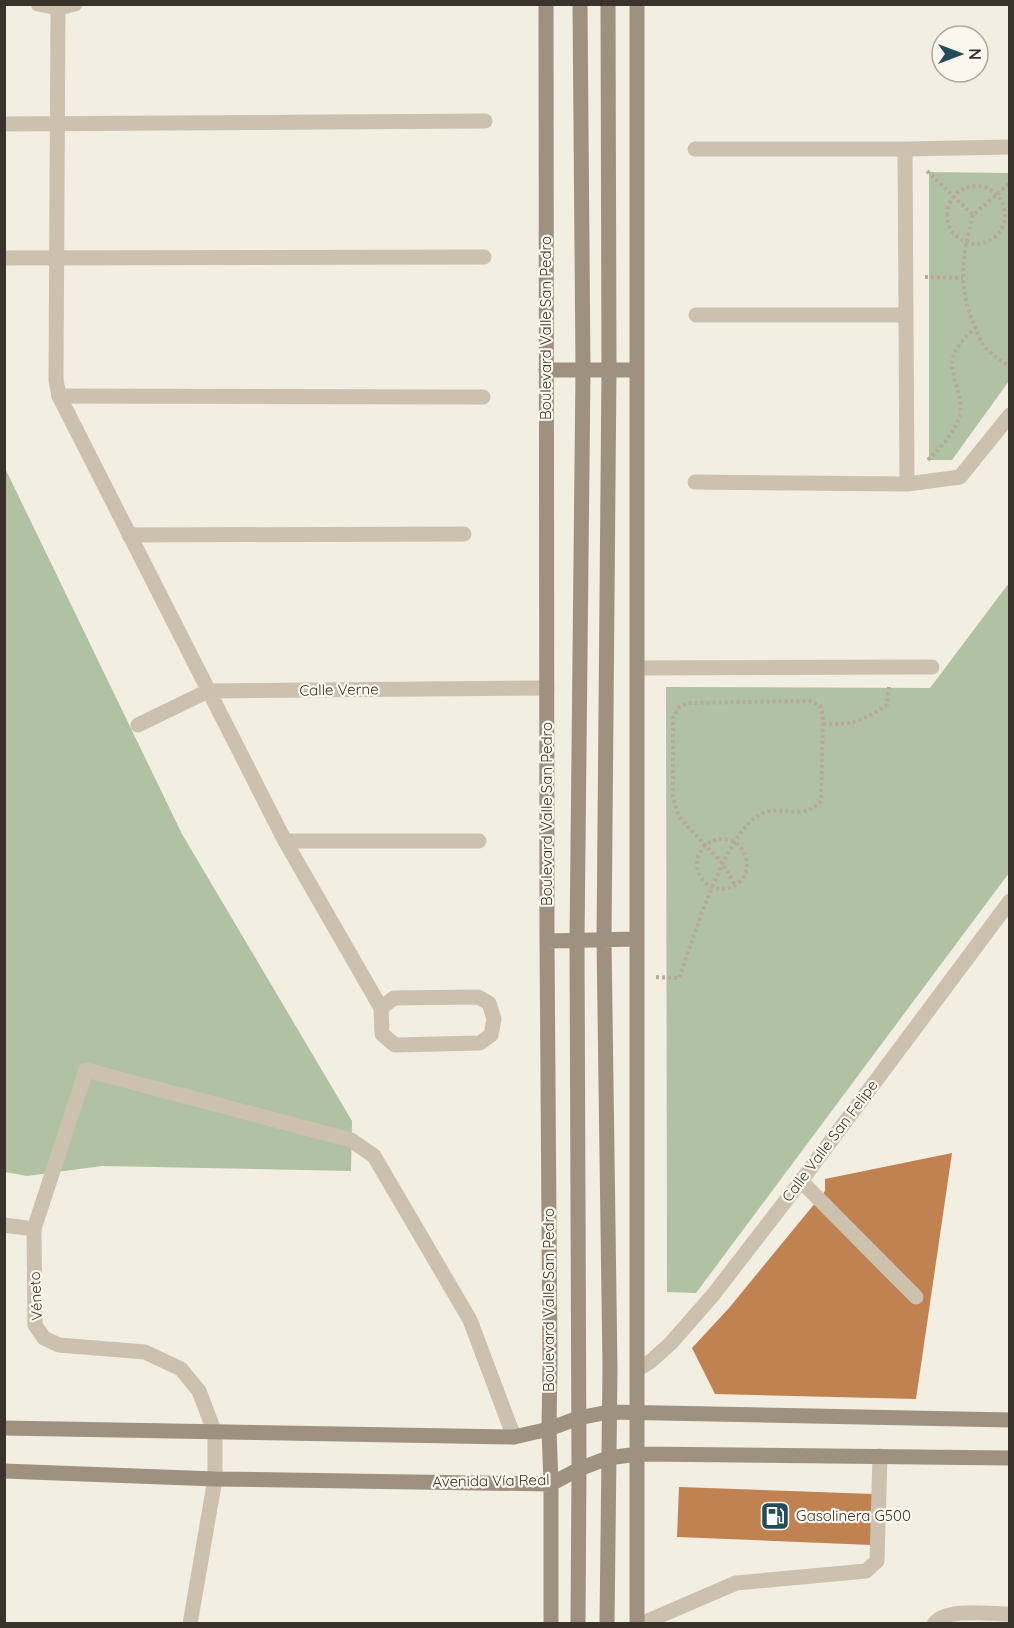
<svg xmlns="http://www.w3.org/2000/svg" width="1014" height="1628" font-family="Quicksand,sans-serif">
<rect width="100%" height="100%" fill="#f3eee2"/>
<path fill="#b1c2a2" d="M 929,172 L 1009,173 L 1009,381 L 952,460 L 929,460 Z
M 4,466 L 182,834 L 352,1121 L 351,1171 L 102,1166 L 27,1176 L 5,1172 Z
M 1009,583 L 1009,873 L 696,1293 L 667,1292 L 666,687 L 930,688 Z"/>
<path fill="#c18252" d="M 952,1153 L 916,1399 L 715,1394 L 692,1348 L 729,1308 L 825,1191 L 825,1179 Z
M 679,1487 L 873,1494 L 871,1545 L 677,1537 Z"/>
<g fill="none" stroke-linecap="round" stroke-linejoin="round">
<path stroke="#b7ab98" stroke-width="4" stroke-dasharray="3 3" stroke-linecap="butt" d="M 927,171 L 973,215 L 1010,183
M947 215a29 29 0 1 1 58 0a29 29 0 1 1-58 0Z
M 973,215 C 962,257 957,288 976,329 C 978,334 980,341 984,346 C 988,353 999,358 1005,363 L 1010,364
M 925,277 L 963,278
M 928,460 C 941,447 956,432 960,414 C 962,400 957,389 954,376 C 947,355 961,341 975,328
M 823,724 C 854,725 861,721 887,705 L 889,687
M697 864a25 25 0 1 1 50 0a25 25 0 1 1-50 0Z
M 656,977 L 679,978 C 693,940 725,831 761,814 C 783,803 800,823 821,801 L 823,716 L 820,706 L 810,701 L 688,703 L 679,707 L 673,718 L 673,797 L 679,817 L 722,863 L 735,885"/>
<path stroke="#cbc1ae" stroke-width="15" d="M 4,124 L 485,121
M 4,258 L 484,257
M 59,396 L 483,397
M 129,535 L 464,534
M 478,997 L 489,1003 L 494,1019 L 491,1035 L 480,1043 L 395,1045 L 382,1034 L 381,1008 L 394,998 Z
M 381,1008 L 285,841 L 479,841
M 801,1181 L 916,1297
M 641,1624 L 736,1583 L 866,1571 L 877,1561 L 880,1456
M 934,1624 C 946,1607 990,1614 1010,1614"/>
<path stroke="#cbc1ae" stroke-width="15" d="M 38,4 L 58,8 L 75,4
M 58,8 L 56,380 L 59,396 L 285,841
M 695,149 L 905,149
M 696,315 L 906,315
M 695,482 L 907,484 L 960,477 L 1010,415
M 907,484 L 905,149 L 1010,147
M 638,668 L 932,667
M 138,725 L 208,691 L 547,688
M 4,1225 L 34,1229
M 638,1369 L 651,1361 L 671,1343 L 713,1295 L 801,1181 L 1010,901
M 190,1624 L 215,1479 L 215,1433 L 199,1391 L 181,1369 L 145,1352 L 59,1345 L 44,1338 L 35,1325 L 34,1229 L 86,1070 L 351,1140 L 374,1156 L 470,1320 L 514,1437"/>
<path stroke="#9f917f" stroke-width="15" d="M 546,4 L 547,941 L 550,1363 L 549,1429 L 551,1484 L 551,1624
M 637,4 L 637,1624
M 546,370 L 637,370
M 547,941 L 637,939
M 4,1428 L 514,1437 L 549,1429 L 578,1418 L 609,1412 L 1010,1420
M 4,1471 L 215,1479 L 551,1484 L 579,1469 L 608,1458 L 638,1454 L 1010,1458
M 578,1624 L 579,1469 L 577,941 L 583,370 L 580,4
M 607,1624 L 610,1369 L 604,940 L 609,370 L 608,4"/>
</g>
<defs>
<g id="fuel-square" transform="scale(1.5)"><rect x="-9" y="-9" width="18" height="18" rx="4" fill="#224c5a" stroke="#faf7ee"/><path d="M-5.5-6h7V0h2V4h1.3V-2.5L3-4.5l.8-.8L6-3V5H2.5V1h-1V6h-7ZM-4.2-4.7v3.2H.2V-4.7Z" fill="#fff"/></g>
</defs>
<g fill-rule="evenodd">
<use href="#fuel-square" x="775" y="1516"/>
</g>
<g text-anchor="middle" stroke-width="4.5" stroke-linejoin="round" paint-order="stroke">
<g font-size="15" fill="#3a332c" stroke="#faf7ee">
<text transform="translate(546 328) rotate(-90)" y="5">Boulevard Valle San Pedro</text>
<text transform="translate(339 690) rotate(-1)" y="5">Calle Verne</text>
<text transform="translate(547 814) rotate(-90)" y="5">Boulevard Valle San Pedro</text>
<text transform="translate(830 1141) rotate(-53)" y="5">Calle Valle San Felipe</text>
<text transform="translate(36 1296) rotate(-93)" y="5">Véneto</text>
<text transform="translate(549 1300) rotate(-90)" y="5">Boulevard Valle San Pedro</text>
<text transform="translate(491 1481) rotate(-1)" y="5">Avenida Vía Real</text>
</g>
<g font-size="15" fill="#3a332c" stroke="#faf7ee" text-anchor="start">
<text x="796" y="1521">Gasolinera G500</text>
</g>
</g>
<rect width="1014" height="1628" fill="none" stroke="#3a332c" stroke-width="12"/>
<g transform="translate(960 54) rotate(90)"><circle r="28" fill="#faf7ee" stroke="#ada9a0" stroke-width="1.5"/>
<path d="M0-4.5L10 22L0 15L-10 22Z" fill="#224c5a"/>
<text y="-9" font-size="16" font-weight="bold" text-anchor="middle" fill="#3a332c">N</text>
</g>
</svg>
